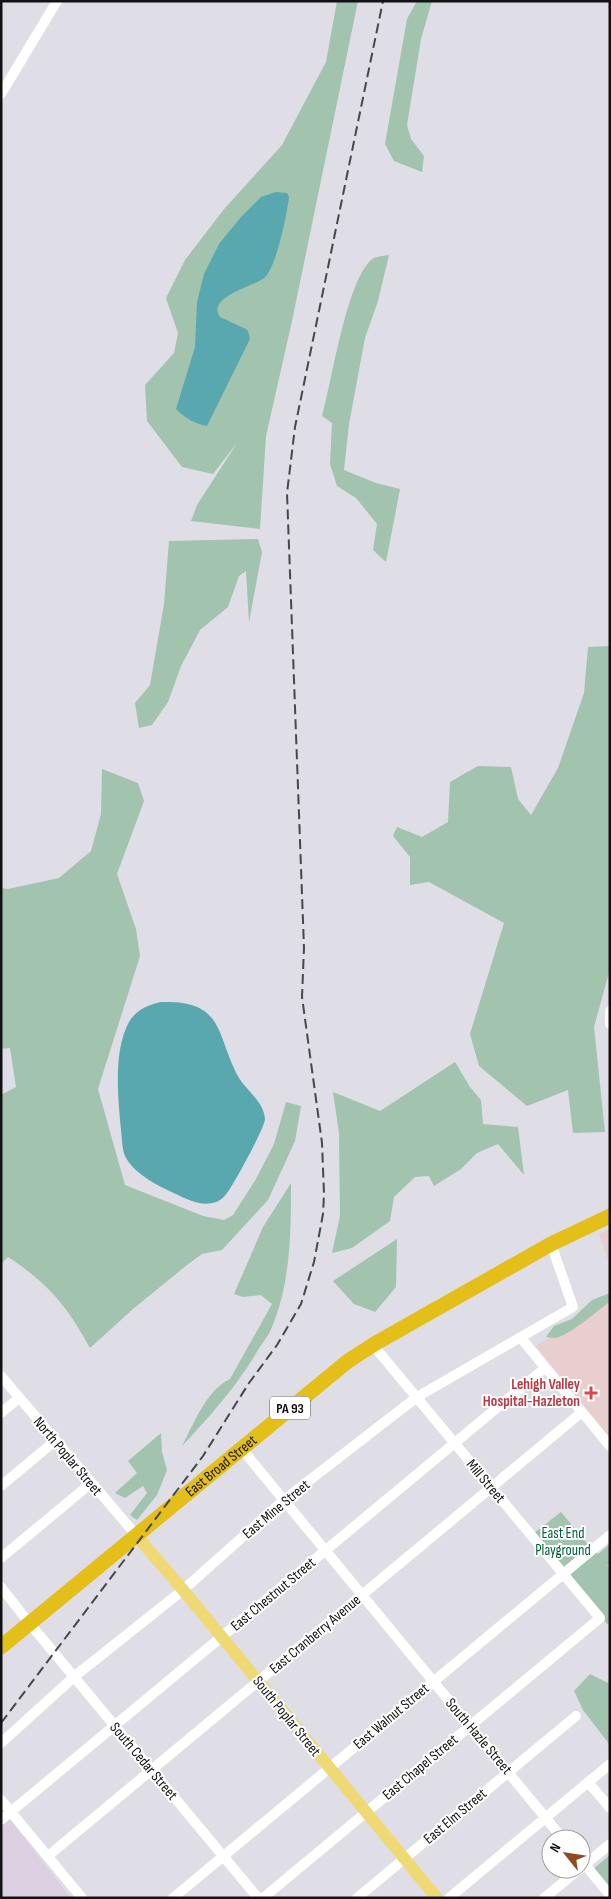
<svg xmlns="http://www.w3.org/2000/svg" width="611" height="1899" font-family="'Sofia Sans Condensed',sans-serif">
<rect width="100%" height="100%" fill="#dfdde6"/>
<path fill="#ddcfe2" d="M 1,1808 L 71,1898 L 1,1898 Z"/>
<path fill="#e8cecc" d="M 610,1229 L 610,1265 L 599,1234 Z
M 610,1300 L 610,1439 L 536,1346 Z"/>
<path fill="#a2c3ad" d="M 337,1 L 358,1 L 292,321 L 266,436 L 260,529 L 191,521 L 197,505 L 237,443 L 213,474 L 182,467 L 147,421 L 145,385 L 174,353 L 178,333 L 166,298 L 185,260 L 225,208 L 282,145 L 326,62 Z
M 417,1 L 432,1 L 421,39 L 407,125 L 411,139 L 424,156 L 422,172 L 394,161 L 385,144 L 407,19 Z
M 389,255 L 378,301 L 365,338 L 349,424 L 344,470 L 376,483 L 400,489 L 386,562 L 373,550 L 377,524 L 356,498 L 337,486 L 330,464 L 332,423 L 322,416 C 332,381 346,283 371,260 C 376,256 383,256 389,255 Z
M 258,539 L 262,552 L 249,622 L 246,571 L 239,576 L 228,607 L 200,630 L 181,666 L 168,702 L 152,725 L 139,728 L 135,703 L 150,685 L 164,604 L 169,541 Z
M 610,646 L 610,969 L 594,1027 L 605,1132 L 573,1133 L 568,1090 L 527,1106 L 479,1066 L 470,1034 L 504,923 L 429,882 L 410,885 L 410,857 L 393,836 L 397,827 L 422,837 L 448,822 L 450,782 L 478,766 L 511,767 L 518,799 L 531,815 L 558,768 L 584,693 L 588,647 Z
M 102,769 L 138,783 L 144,801 L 117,874 L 136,929 L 140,956 L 98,1089 L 125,1185 L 203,1216 L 224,1220 L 233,1215 L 256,1179 L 274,1144 L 286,1102 L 301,1106 L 295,1141 L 268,1200 L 222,1250 L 202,1254 L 187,1265 L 133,1309 L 90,1348 C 67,1306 49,1284 8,1257 L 1,1264 L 1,1095 L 16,1087 L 10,1048 L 1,1049 L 1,888 L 8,889 L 59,878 L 91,851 L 101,814 Z
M 455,1062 L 470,1087 L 481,1100 L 483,1124 L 518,1127 L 524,1175 L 498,1144 L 477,1153 L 461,1169 L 434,1186 L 429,1176 L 415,1177 L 394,1197 L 390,1221 L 352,1248 L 332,1253 L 340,1216 L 339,1133 L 333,1092 L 380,1111 Z
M 291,1183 C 291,1231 291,1281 272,1327 C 269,1335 263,1342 258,1350 C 237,1386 210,1416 182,1446 C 194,1424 206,1390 230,1379 L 272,1304 L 261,1295 L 243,1297 L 234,1294 L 263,1227 Z
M 397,1239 L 396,1287 L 375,1312 L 354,1304 L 333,1281 Z
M 610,1293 L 610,1301 C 599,1310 566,1338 554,1338 C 551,1338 549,1337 546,1337 L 554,1326 L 572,1319 L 592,1300 Z
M 161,1433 L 162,1452 L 167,1470 L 157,1495 L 137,1520 L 130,1515 L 147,1493 L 143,1486 L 125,1498 L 115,1493 L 137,1473 L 128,1461 Z
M 561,1512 L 590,1547 L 563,1569 L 534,1533 Z
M 610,1544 L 610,1565 L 607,1565 L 610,1569 L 610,1622 L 607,1624 L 568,1575 L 595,1551 L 598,1554 Z
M 590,1674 L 608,1683 L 610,1685 L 610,1745 L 583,1710 L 574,1691 Z
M 610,1855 L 610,1891 L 592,1870 Z"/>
<path fill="#59a8af" d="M 276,192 L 287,193 L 289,197 C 287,214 276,269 264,278 C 253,287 206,297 220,317 L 246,329 L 248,331 L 250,339 L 207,426 C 195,424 185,418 176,409 L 195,347 L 197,302 L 204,274 L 219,244 L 241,217 L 261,197 Z
M 161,1002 C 226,1000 215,1035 239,1078 C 247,1091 264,1102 265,1119 C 265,1127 234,1184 227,1193 C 225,1196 220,1201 216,1202 C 202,1207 188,1200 176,1194 C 158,1186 134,1174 125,1156 C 122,1149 122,1138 121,1130 C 118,1098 113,1051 129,1022 C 136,1010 148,1005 161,1002 Z"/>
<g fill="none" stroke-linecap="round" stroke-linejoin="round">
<path stroke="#fff" stroke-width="10" d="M 1,94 L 57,1
M 610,1011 L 610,1024
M 521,1338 L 610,1446
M 1,1376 L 136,1535
M 1,1413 L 19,1398
M 241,1448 L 563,1839
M 1,1486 L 55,1441
M 1,1558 L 90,1484
M 1,1587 L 30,1624 L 258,1898
M 1,1743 L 75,1676 L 183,1590 L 284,1500 L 417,1397 L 573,1307 L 551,1244
M 588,1782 L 610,1808
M 1,1800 L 82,1898
M 1,1820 L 545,1368
M 48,1856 L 582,1412
M 582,1861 L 610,1895
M 173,1898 L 610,1535
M 263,1898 L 600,1618 L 373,1345
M 357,1898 L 576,1716
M 449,1898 L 610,1764
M 544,1898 L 610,1844"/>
<path stroke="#efd975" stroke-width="12" d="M 136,1535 L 183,1590 L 437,1898"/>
<path stroke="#e5bf19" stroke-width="15" id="s1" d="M 1,1647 L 348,1361 L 376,1343 L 551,1244 L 610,1216"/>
<path stroke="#47474b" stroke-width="2" stroke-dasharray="10 5" stroke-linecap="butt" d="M 1,1723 L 203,1456 L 249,1383 L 277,1345 L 301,1304 L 314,1262 L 323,1214 L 324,1194 L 322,1143 L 302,997 L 304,948 L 287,493 L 295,427 L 383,1"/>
</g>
<path fill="#e0444e" stroke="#fff" stroke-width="2" d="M588.5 1385.5h5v5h5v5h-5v5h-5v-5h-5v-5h5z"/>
<g text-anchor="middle" stroke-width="4" stroke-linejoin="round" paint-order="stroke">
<rect fill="#fff" stroke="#59595a" stroke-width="1" x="270" y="1396.5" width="40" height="23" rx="4"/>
<g font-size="14" font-weight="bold" fill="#121214">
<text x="290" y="1413">PA 93</text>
</g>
<g font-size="15" font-weight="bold" fill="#be3a42" stroke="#fff" text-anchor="end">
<text x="580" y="1389">Lehigh Valley<tspan x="580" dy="17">Hospital-Hazleton</tspan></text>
</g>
<g font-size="15" fill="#121214" stroke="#fff">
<text transform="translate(68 1456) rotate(50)" y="5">North Poplar Street</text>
<text dy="5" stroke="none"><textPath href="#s1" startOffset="285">East Broad Street</textPath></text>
<text transform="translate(486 1481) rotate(50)" y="5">Mill Street</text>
<text transform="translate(276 1509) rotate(-40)" y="5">East Mine Street</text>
<text transform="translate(273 1594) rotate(-40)" y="5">East Chestnut Street</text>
<text transform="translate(315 1634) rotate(-40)" y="5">East Cranberry Avenue</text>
<text transform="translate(287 1716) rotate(51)" y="5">South Poplar Street</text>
<text transform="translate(391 1716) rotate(-40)" y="5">East Walnut Street</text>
<text transform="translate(479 1736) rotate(50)" y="5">South Hazle Street</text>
<text transform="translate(144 1761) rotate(50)" y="5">South Cedar Street</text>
<text transform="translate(420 1767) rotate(-40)" y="5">East Chapel Street</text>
<text transform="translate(455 1816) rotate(-40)" y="5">East Elm Street</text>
</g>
<g font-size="15" fill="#006337" stroke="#fff">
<text x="563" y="1538">East End<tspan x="563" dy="17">Playground</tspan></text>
</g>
</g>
<rect width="611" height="1899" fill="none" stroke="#121214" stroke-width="5"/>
<g transform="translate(566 1854) rotate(300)"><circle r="24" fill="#ffffff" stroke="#a0a0a1"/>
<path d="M0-4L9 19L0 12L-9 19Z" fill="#914827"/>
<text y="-8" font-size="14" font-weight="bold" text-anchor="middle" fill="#121214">N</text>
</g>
</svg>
